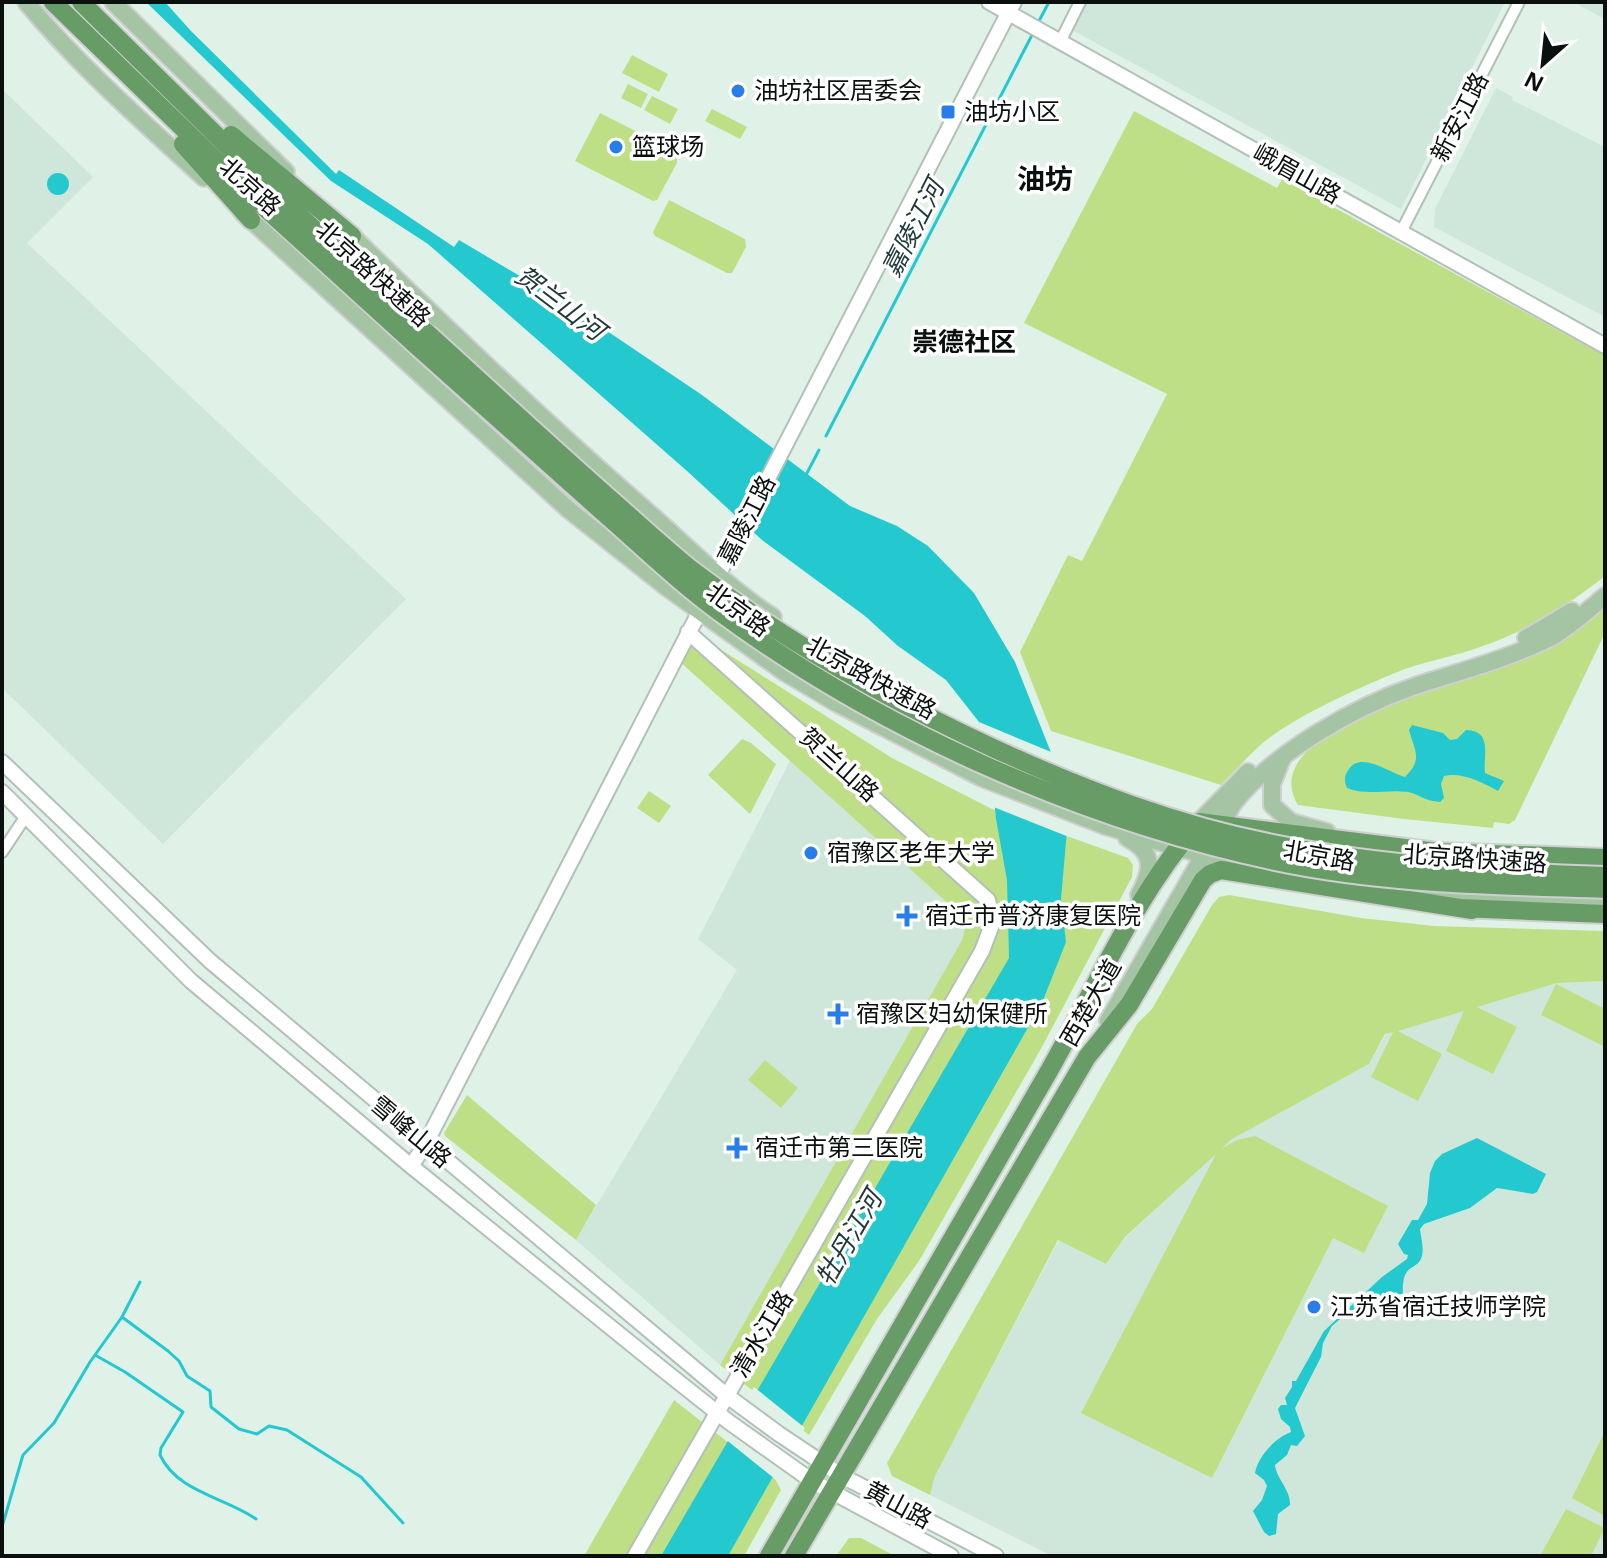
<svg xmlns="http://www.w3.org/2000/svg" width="1607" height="1558" font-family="'Open Sans','Noto Sans SC',sans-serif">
<rect width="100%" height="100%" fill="#e0f1e8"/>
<path fill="#cee7da" d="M 1086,2 L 1505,2 L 1401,209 L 1072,30 Z
M 1573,2 L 1605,2 L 1605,19 Z
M 1496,88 L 1513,97 L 1512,100 L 1605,147 L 1605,317 L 1434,227 L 1435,209 Z
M 2,89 L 93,177 L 27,243 L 406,599 L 163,844 L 2,688 Z
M 790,761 L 962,916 L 966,924 L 962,940 L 720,1365 L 576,1240 L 737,970 L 698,939 Z
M 1605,981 L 1605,1556 L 1052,1556 L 930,1495 L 935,1476 L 1059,1240 L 1106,1264 L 1125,1238 L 1231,1139 L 1369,1064 L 1387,1033 L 1557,983 Z"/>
<path fill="#bfdf87" d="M 632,55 L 668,74 L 659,92 L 622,73 Z
M 628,84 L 648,94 L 641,108 L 621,98 Z
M 652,96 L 678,109 L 670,124 L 644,110 Z
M 712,109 L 747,127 L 740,139 L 705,121 Z
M 1134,111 L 1277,188 L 1282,179 L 1605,356 L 1605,576 C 1568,605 1528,631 1483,646 C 1454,657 1423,661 1395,673 C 1356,689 1303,713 1269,738 C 1252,751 1236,770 1221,785 L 1051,731 L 1020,652 L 1068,555 L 1082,561 L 1167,394 L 1024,323 Z
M 600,113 L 677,152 L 677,163 L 657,200 L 653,201 L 575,161 Z
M 669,200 L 745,239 L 746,247 L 732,273 L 727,273 L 655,236 L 653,232 Z
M 1605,609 L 1605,633 L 1515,820 L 1509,824 L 1494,822 L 1493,828 L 1404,819 L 1298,805 C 1274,766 1320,739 1349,720 L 1578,626 Z
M 709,642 L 892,758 L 992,809 L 1128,858 L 1133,865 L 1132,877 L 1042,1047 L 919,1261 L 877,1319 L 809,1435 L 720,1365 L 962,940 L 966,924 L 962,916 L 678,660 L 688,643 Z
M 742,739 L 751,743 L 776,764 L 750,814 L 708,775 Z
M 649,791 L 671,806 L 659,823 L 637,808 Z
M 1229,895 L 1361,918 L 1434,926 L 1605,931 L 1605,981 L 1557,983 L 1477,1007 L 1517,1027 L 1493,1074 L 1446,1051 L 1464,1011 L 1398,1031 L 1442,1054 L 1418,1101 L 1371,1077 L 1393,1032 L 1385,1034 L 1369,1064 L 1232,1139 L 1221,1149 L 1237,1140 L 1255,1136 L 1388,1206 L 1364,1253 L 1333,1238 L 1212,1478 L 1081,1413 L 1216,1154 L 1125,1237 L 1106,1264 L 1058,1240 L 935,1476 L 930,1495 L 892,1476 L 887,1463 L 1137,1024 L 1152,1009 L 1212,905 L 1219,897 Z
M 1556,984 L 1605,1009 L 1605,1047 L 1541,1015 Z
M 765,1060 L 798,1088 L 781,1108 L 748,1080 Z
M 467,1095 L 596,1205 L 576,1240 L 445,1136 L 444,1133 Z
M 674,1400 L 775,1479 L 781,1490 L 744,1556 L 584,1556 Z
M 1605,1431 L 1605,1516 L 1572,1498 Z
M 1566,1509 L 1605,1528 L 1592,1554 L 1594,1556 L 1540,1556 Z
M 849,1538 L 861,1538 L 895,1556 L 836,1556 Z"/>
<path fill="#24c9d0" d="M 146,2 L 165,2 L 191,31 L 336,174 L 339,170 L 454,247 L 459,240 L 567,304 L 702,395 L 850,506 L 897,526 L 928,546 L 974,593 L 1015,662 L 1052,755 L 1067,830 L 1061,899 L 1066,942 L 1042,1003 L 728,1556 L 661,1556 L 1009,958 L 1007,880 L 996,819 L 990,759 L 979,722 L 946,680 L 898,646 L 865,616 L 762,540 L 687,471 L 428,244 L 331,181 Z
M47 184a11 11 0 1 1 22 0a11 11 0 1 1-22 0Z
M 1412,725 L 1443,733 L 1450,740 L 1457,739 L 1466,730 C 1493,731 1483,754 1485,773 L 1504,781 L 1498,791 C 1481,782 1462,772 1444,776 L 1441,784 L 1444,798 L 1440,802 C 1424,801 1419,794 1408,792 C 1387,789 1366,796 1347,788 C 1344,780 1344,776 1349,769 C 1361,751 1390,773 1405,777 C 1423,759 1415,752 1409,730 Z
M 1477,1138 L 1546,1174 L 1537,1192 L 1533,1194 L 1497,1188 L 1470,1208 L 1424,1224 L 1420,1229 C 1421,1237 1424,1249 1422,1256 C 1418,1272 1401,1261 1403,1294 L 1391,1294 L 1389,1302 L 1362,1306 L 1357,1312 L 1347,1313 L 1332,1326 L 1323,1343 L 1321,1357 L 1295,1408 L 1305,1436 L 1297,1446 L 1291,1445 L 1287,1455 L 1275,1465 C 1277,1480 1291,1490 1290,1505 L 1278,1514 L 1276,1534 L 1269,1536 L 1264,1532 L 1253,1511 L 1262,1500 L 1267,1486 L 1264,1480 L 1255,1473 C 1258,1456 1275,1438 1291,1432 L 1290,1427 L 1281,1419 L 1278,1409 L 1281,1405 L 1287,1405 L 1285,1398 L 1292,1387 L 1292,1381 L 1296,1381 L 1324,1331 L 1382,1277 L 1407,1259 L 1408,1255 L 1404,1254 L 1398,1244 L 1412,1220 L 1418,1220 L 1427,1204 L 1430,1173 L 1435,1161 L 1442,1154 Z"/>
<path fill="#e0f1e8" d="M 979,722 L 1056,754 L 1069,837 L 991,806 Z
M 754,1387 L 805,1428 L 775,1479 L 724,1438 Z"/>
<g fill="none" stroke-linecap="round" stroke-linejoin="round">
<path stroke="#24c9d0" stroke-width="3" d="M 1039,21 L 1049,2
M 826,436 L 1032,35
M 806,475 L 819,450
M 122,1317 L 168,1351 L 179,1361 L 187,1376 L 210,1391 L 211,1407 L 239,1429 L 257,1434 L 269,1426 L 287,1430 L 361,1477 L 403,1523
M 95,1355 L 125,1372 L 183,1412 L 161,1448 L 160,1455 C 178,1493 225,1497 256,1519
M 2,1527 L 23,1455 L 54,1423 L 90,1362 L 122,1317 L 140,1282"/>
<g stroke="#b1c1b8" stroke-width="14">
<path id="street" d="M 1060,42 L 1080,2
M 1401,232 L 1519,2
M 2,852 L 26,816"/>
</g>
<g stroke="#b1c1b8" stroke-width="18">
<path id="secondary" d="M 989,2 L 1605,346
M 713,585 L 1014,2
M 2,762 L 210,961 L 726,1395 L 779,1434 L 842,1476 L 996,1556
M 2,792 L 191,981 L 411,1166 L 666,1372 L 729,1422 L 812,1481 L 951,1556
M 411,1166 L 425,1145 L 704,603
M 635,1556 L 982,951 L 993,922 L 988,900 L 688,632"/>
</g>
<g stroke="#cecfcf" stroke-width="20">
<path id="primary" d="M 26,2 C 79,66 142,121 204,178
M 113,2 L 286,172
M 242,212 L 569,510 L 666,587 L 784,672 L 838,704 L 982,778 L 1105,826 L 1243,867
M 343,227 C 442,324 542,420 647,511 C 688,547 727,587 773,617
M 1526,638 L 1572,611
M 1282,759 L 1272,784 L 1272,805 L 1291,822 L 1327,832
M 1199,822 L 1248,772
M 1127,838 C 1155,853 1153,869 1139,895
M 1412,893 L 1605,901
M 1108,1021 L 1233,804 C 1273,753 1354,707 1415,686 C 1461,671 1508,659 1552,637 C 1571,626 1588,610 1605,596"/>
</g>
<g stroke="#cecfcf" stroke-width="22">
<path id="highway" d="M 53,2 L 264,207 L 417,346
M 81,2 L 275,193 L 428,334
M 231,135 L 352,236
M 183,144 L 251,220
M 1460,908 L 1605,914
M 769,1556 C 862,1394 956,1233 1049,1071 C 1096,988 1135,895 1199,822 L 1437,852 L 1605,858
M 794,1556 L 1087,1057 L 1129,1005 L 1203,880 L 1210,874 L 1221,870 L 1472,910"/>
</g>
<use href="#street" stroke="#fff" stroke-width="10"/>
<use href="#secondary" stroke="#fff" stroke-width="14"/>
<use href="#primary" stroke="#a4c4a3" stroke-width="16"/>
<use href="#highway" stroke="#679c66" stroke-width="18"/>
<g stroke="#cecfcf" stroke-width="22" stroke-linecap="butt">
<path id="highway-bridge" d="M 428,334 C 491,391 553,449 617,505 C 642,527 667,550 693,571 C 786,642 887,699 993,748 C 1085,790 1178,826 1278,845 C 1386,866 1495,872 1605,876
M 417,346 C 479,402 542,457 604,513 C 641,545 677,581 717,610 C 877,729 1080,819 1275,861 C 1383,884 1495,885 1605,889"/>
</g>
<use href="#highway-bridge" stroke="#679c66" stroke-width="18"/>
</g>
<g fill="#287ee8" stroke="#fff" stroke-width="3">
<circle cx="738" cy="91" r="8"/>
<rect x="940" y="104" width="16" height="16" rx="4"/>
<circle cx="616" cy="147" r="8"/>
<circle cx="811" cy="853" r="8"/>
<path d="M903 904h8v8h8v8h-8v8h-8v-8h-8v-8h8z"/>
<path d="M834 1002h8v8h8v8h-8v8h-8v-8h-8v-8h8z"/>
<path d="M733 1136h8v8h8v8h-8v8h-8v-8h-8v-8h8z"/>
<circle cx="1314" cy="1307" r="8"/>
</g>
<g text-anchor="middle" stroke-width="7" stroke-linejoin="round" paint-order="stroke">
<g font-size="24" fill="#0a100d" stroke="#fff" text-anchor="start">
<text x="754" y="99">油坊社区居委会</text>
<text x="964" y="120">油坊小区</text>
<text x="632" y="155">篮球场</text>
<text x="827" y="861">宿豫区老年大学</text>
<text x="925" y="924">宿迁市普济康复医院</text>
<text x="856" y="1022">宿豫区妇幼保健所</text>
<text x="755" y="1156">宿迁市第三医院</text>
<text x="1330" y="1315">江苏省宿迁技师学院</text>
</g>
<g font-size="24" fill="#0a100d" stroke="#fff">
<text transform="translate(1460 117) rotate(-63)" y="8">新安江路</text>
<text transform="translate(1297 174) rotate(29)" y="8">峨眉山路</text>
<text transform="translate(250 187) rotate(42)" y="8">北京路</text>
<text transform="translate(373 274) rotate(42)" y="8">北京路快速路</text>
<text transform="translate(747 520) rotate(-63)" y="8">嘉陵江路</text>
<text transform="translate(738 610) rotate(36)" y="8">北京路</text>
<text transform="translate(871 678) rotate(29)" y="8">北京路快速路</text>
<text transform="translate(839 765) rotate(42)" y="8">贺兰山路</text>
<text transform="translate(1319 856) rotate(10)" y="8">北京路</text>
<text transform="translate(1475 859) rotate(4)" y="8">北京路快速路</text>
<text transform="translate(1091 1003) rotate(-60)" y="8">西楚大道</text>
<text transform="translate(411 1132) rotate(40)" y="8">雪峰山路</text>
<text transform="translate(762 1334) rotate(-59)" y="8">清水江路</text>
<text transform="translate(898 1505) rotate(28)" y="8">黄山路</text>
</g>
<g font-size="26" font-style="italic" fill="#1e3738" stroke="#fff">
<text transform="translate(913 228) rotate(-63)" y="9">嘉陵江河</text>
<text transform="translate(560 303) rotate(37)" y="9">贺兰山河</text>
<text transform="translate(849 1238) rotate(-60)" y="9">牡丹江河</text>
</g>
<g font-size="26" font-weight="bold" fill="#0a100d" stroke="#fff">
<text x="964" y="351">崇德社区</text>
</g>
<g font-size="28" font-weight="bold" fill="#0a100d" stroke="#fff">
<text x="1045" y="189">油坊</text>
</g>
</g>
<rect width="1607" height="1558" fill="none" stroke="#0a100d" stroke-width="8"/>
<g transform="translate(1543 64) rotate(207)" stroke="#ffffff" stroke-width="6" paint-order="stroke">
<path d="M0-6L14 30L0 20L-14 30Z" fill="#0a100d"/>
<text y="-12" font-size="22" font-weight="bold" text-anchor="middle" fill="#0a100d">N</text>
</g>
</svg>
